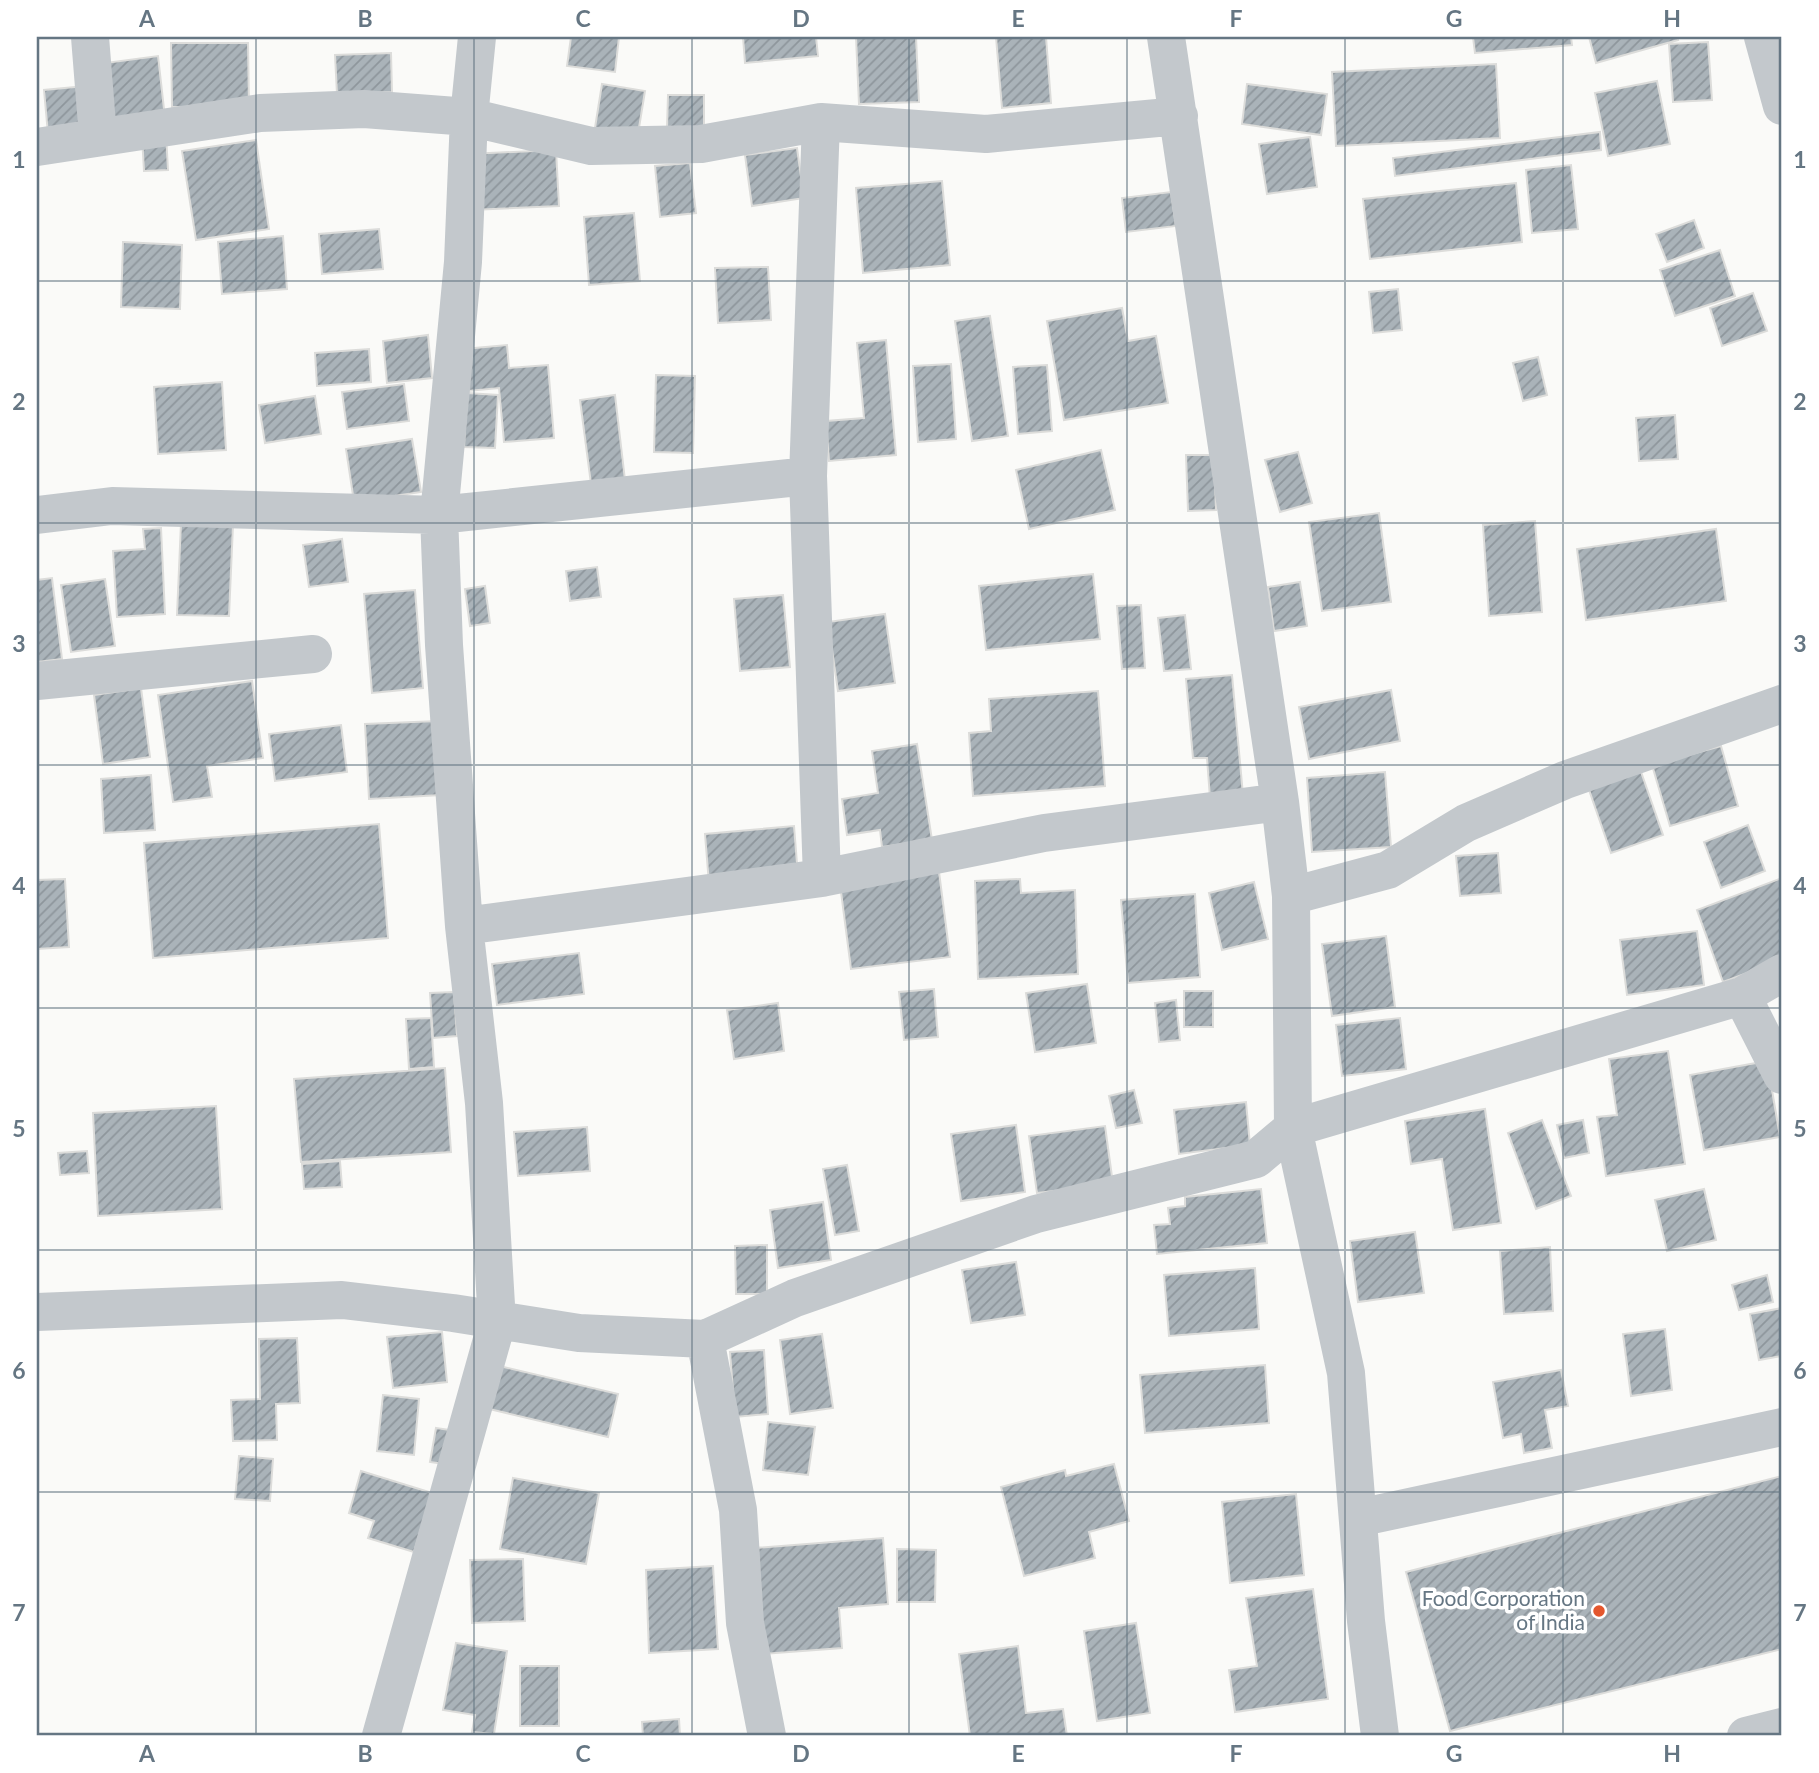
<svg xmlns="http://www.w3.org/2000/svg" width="1819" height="1773" font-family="Lato,sans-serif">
<defs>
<pattern id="building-hatch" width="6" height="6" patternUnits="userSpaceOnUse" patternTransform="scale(1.75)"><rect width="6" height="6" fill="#aab3b9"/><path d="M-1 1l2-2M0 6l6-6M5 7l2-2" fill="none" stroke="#8e969c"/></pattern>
</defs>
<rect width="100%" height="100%" fill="#fafaf8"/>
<path fill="url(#building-hatch)" stroke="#dcdcda" stroke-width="2" d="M 571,37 L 619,37 L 615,72 L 567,66 Z
M 743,37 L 816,37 L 818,56 L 745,63 Z
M 856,37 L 916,37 L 919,102 L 859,104 Z
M 996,37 L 1046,37 L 1051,103 L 1002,108 Z
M 1473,37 L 1571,37 L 1572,45 L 1475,53 Z
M 1589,37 L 1677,37 L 1678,40 L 1596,63 Z
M 1708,42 L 1712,100 L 1673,102 L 1669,44 Z
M 171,43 L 248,43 L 249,107 L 172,107 Z
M 391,53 L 392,92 L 337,94 L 335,55 Z
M 158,56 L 165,118 L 113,125 L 105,63 Z
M 1496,64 L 1500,138 L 1336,146 L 1332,72 Z
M 1657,81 L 1670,144 L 1608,156 L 1595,93 Z
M 602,84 L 645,91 L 637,140 L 594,134 Z
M 1247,84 L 1327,94 L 1321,135 L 1242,124 Z
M 85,86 L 89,130 L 48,134 L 44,90 Z
M 668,95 L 704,95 L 704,129 L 667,128 Z
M 1600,132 L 1601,150 L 1395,176 L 1393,158 Z
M 166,134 L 168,170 L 144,171 L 142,136 Z
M 1310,137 L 1317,187 L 1267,194 L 1259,144 Z
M 256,140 L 269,229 L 196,240 L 182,151 Z
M 797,148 L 804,198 L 752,206 L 745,155 Z
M 556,150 L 559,206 L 471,210 L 469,154 Z
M 690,163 L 696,213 L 660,217 L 655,166 Z
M 1571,165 L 1578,229 L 1532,233 L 1526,170 Z
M 942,181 L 950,265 L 863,273 L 856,188 Z
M 1516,183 L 1522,242 L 1370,259 L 1363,199 Z
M 1171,192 L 1176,226 L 1126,232 L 1122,198 Z
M 634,213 L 640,281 L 589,285 L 584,217 Z
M 1694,220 L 1704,248 L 1667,262 L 1656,234 Z
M 379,229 L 383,269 L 322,274 L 319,234 Z
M 283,236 L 287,289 L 222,294 L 218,242 Z
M 123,242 L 182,245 L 180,309 L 121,307 Z
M 1720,250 L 1735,296 L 1675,316 L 1660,270 Z
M 768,267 L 771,320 L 718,323 L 715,268 Z
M 1398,289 L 1402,330 L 1373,333 L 1369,292 Z
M 1753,293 L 1767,331 L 1722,346 L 1710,308 Z
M 1122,308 L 1128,341 L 1156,336 L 1168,403 L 1064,420 L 1047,321 Z
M 990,316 L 1008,436 L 972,441 L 955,321 Z
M 428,335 L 432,378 L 387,383 L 383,341 Z
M 886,340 L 896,455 L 829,461 L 826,421 L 864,418 L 857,343 Z
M 507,345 L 509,368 L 548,365 L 554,438 L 504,442 L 499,388 L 468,391 L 464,349 Z
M 369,349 L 371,382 L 317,386 L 315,353 Z
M 1538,357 L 1547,395 L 1523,401 L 1513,363 Z
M 951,364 L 956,439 L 918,442 L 913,366 Z
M 1047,365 L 1052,431 L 1018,434 L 1013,367 Z
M 656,375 L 695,376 L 693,453 L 654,452 Z
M 222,382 L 226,450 L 158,454 L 154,387 Z
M 404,384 L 409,421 L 347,429 L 342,392 Z
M 467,393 L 498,395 L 495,448 L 464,447 Z
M 615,395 L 625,480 L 591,484 L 580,400 Z
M 315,396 L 321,434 L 265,443 L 259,405 Z
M 1675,415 L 1678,459 L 1639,461 L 1636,418 Z
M 412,439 L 421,492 L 354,502 L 346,449 Z
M 1101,450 L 1115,510 L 1029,529 L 1016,470 Z
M 1298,452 L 1312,503 L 1280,512 L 1265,460 Z
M 1186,455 L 1214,455 L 1216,510 L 1188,511 Z
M 1379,513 L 1391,602 L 1322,611 L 1309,522 Z
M 1535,521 L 1542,612 L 1489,616 L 1483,525 Z
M 181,523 L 233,525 L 229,616 L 177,615 Z
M 161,528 L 165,614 L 117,617 L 113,551 L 145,549 L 143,529 Z
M 1716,529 L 1726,601 L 1586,620 L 1577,549 Z
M 342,539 L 348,582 L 309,587 L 303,545 Z
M 597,567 L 601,597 L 570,601 L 566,571 Z
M 1093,574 L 1100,639 L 986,650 L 979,586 Z
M 52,578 L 62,659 L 37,662 L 37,580 Z
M 105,579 L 115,646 L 71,652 L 61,585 Z
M 1300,582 L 1307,626 L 1274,631 L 1268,587 Z
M 485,586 L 490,623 L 470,626 L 465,589 Z
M 415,590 L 423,688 L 372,693 L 364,594 Z
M 783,595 L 790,667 L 740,671 L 734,599 Z
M 1141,605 L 1145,668 L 1122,669 L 1117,606 Z
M 885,614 L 895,683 L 838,691 L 828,622 Z
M 1185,615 L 1191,669 L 1164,671 L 1158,618 Z
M 1232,675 L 1243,795 L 1210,798 L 1207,758 L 1193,758 L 1186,679 Z
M 252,681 L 263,758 L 207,766 L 212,797 L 173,802 L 158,695 Z
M 141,688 L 150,757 L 103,764 L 94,695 Z
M 1391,690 L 1400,741 L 1309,759 L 1299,707 Z
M 1098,691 L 1105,786 L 973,796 L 969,733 L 991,731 L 989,699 Z
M 438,721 L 441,795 L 369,799 L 365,724 Z
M 341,725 L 347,772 L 275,781 L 269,734 Z
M 917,744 L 932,840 L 882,847 L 880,830 L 847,835 L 842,799 L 878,793 L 872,751 Z
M 1721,746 L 1738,806 L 1670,826 L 1652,765 Z
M 1639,766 L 1663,835 L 1611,853 L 1587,784 Z
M 1385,772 L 1391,847 L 1312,852 L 1307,778 Z
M 151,775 L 155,830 L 104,833 L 101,779 Z
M 379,824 L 388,938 L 153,958 L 144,843 Z
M 1748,825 L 1765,871 L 1721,888 L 1704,842 Z
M 794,826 L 798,876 L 709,884 L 705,834 Z
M 1498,853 L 1501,893 L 1460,896 L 1456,856 Z
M 939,872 L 950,957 L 851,969 L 840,884 Z
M 1782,878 L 1782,960 L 1723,982 L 1697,910 Z
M 65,879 L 69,947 L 37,949 L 37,880 Z
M 1020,879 L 1021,893 L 1075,890 L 1078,974 L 978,979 L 975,881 Z
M 1254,882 L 1268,939 L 1222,950 L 1209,893 Z
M 1195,894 L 1200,977 L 1128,983 L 1121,900 Z
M 1697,931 L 1704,985 L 1627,995 L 1620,940 Z
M 1386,936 L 1395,1007 L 1332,1016 L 1322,944 Z
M 579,953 L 584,994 L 497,1005 L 492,964 Z
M 1087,984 L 1096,1043 L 1035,1052 L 1026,993 Z
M 934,989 L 938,1037 L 904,1040 L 899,992 Z
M 1184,991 L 1213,991 L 1213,1027 L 1184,1027 Z
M 454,992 L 457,1036 L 433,1038 L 430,993 Z
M 1176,1000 L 1180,1040 L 1159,1042 L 1155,1003 Z
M 778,1003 L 784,1051 L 734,1059 L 727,1010 Z
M 431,1018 L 434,1067 L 409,1069 L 406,1019 Z
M 1400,1018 L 1406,1069 L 1342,1076 L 1336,1025 Z
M 1668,1051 L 1685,1164 L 1606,1176 L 1597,1117 L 1617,1115 L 1609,1059 Z
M 1767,1061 L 1780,1137 L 1704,1150 L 1690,1075 Z
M 445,1068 L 451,1152 L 301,1162 L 294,1079 Z
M 1134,1090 L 1142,1123 L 1116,1128 L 1109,1096 Z
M 1246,1102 L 1250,1145 L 1179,1154 L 1174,1110 Z
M 216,1106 L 222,1209 L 98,1216 L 93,1113 Z
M 1485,1109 L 1501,1223 L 1453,1230 L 1442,1159 L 1411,1164 L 1405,1121 Z
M 1542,1120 L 1571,1196 L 1536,1209 L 1508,1133 Z
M 1583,1120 L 1589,1153 L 1564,1158 L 1557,1125 Z
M 1016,1125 L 1025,1192 L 961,1201 L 951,1134 Z
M 1105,1126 L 1113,1184 L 1037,1193 L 1029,1136 Z
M 587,1127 L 590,1171 L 518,1176 L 514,1132 Z
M 87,1151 L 89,1173 L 60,1175 L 58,1153 Z
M 340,1161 L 342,1187 L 304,1189 L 302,1164 Z
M 847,1165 L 859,1231 L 835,1235 L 823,1169 Z
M 1261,1189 L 1267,1243 L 1157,1254 L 1154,1225 L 1170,1224 L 1168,1208 L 1185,1206 L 1185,1197 Z
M 1704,1189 L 1716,1240 L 1667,1251 L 1655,1200 Z
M 823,1202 L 831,1260 L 778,1268 L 770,1210 Z
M 1415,1232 L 1424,1293 L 1358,1302 L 1350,1241 Z
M 767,1245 L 767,1294 L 736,1294 L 735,1246 Z
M 1550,1247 L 1553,1311 L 1504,1314 L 1500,1251 Z
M 1016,1262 L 1025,1315 L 971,1323 L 962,1270 Z
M 1255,1268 L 1259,1329 L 1169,1336 L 1164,1275 Z
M 1767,1275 L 1773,1302 L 1739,1310 L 1732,1285 Z
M 1782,1308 L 1782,1356 L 1759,1360 L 1750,1314 Z
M 1665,1329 L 1672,1390 L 1631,1396 L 1623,1334 Z
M 442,1332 L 447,1382 L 393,1388 L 387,1337 Z
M 822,1334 L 833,1408 L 790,1414 L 780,1340 Z
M 297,1338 L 300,1403 L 276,1404 L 277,1440 L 233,1441 L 231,1400 L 260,1399 L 259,1339 Z
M 764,1350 L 768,1414 L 735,1417 L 730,1352 Z
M 495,1365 L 618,1394 L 608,1437 L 485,1408 Z
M 1265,1365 L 1269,1423 L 1145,1433 L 1140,1375 Z
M 1561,1370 L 1568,1406 L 1545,1410 L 1552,1448 L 1524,1453 L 1521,1434 L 1503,1438 L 1493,1382 Z
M 383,1395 L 419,1399 L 414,1455 L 377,1451 Z
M 768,1422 L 815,1427 L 808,1475 L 763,1470 Z
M 436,1428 L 457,1431 L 451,1465 L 430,1462 Z
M 239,1456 L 273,1459 L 270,1501 L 235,1499 Z
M 1114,1464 L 1129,1521 L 1089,1532 L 1095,1558 L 1024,1576 L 1001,1487 L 1065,1470 L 1066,1476 Z
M 361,1471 L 432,1493 L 414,1552 L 368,1538 L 374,1521 L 349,1513 Z
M 1782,1476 L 1782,1649 L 1450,1731 L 1406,1572 Z
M 513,1478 L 599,1493 L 586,1564 L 500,1549 Z
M 1296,1494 L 1304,1575 L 1230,1583 L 1222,1502 Z
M 883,1538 L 888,1604 L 839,1608 L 842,1648 L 763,1654 L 755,1548 Z
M 897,1549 L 936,1550 L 935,1602 L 897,1602 Z
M 523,1559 L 525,1621 L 472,1623 L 470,1560 Z
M 713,1566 L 718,1649 L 649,1653 L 646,1570 Z
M 1313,1589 L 1328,1699 L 1235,1712 L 1229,1670 L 1257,1666 L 1246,1598 Z
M 1136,1623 L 1150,1713 L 1097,1721 L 1084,1631 Z
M 456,1643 L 507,1651 L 494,1734 L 472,1732 L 475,1715 L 443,1710 Z
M 1018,1646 L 1026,1713 L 1063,1709 L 1067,1736 L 970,1736 L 959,1654 Z
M 520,1666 L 559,1666 L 559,1726 L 520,1726 Z
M 679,1719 L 680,1736 L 643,1736 L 642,1722 Z"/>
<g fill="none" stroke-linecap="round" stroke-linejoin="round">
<path stroke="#c3c8cc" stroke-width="38" d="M 90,37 L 98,137
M 1166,37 L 1280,802 L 1291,896 L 1293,1128 L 1346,1373 L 1366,1621 L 1380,1736
M 1763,37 L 1782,106
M 821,122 L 808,476 L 822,878
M 37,147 L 260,113 L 364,109 L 469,117 L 591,146 L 701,144 L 821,122 L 986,134 L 1179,116
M 37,515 L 112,506 L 439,515 L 808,476
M 37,681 L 313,654
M 1291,896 L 1388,870 L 1466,823 L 1565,780 L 1782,704
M 464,926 L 822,878 L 1044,833 L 1280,802
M 1742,996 L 1782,1075
M 37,1312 L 342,1300 L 453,1313 L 579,1333 L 705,1339 L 795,1298 L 1036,1214 L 1256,1159 L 1293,1128 L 1742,996 L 1782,973
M 705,1339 L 738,1510 L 745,1623 L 767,1736
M 1358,1518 L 1782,1427
M 381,1736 L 497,1322 L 484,1103 L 464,926 L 444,645 L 439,515 L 463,262 L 469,117 L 477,37
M 1746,1736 L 1782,1727"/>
</g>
<path fill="none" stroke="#657683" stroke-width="2" stroke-opacity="0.55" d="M 256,37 L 256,1736M 474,37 L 474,1736M 692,37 L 692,1736M 909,37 L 909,1736M 1127,37 L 1127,1736M 1345,37 L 1345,1736M 1563,37 L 1563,1736M 37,281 L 1782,281M 37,523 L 1782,523M 37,765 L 1782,765M 37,1008 L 1782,1008M 37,1250 L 1782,1250M 37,1492 L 1782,1492"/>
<circle fill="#e4572e" stroke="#fff" stroke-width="2.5" cx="1599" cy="1611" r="7"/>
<g text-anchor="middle" stroke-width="7" stroke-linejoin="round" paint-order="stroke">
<g font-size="21" fill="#657683" stroke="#fff" text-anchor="end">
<text x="1585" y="1606">Food Corporation<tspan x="1585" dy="24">of India</tspan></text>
</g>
</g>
<rect width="1819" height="1773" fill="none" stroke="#ffffff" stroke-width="77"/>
<rect x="38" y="38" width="1742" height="1696" fill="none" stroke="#657683" stroke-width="2.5"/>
<g font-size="23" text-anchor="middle" font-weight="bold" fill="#657683">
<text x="147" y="27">A</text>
<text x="365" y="27">B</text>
<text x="583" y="27">C</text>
<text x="801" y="27">D</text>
<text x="1018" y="27">E</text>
<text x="1236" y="27">F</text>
<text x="1454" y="27">G</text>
<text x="1672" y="27">H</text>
<text x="19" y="168">1</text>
<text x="1800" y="168">1</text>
<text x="19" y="410">2</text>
<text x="1800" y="410">2</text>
<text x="19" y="652">3</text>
<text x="1800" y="652">3</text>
<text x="19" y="894">4</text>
<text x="1800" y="894">4</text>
<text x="19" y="1137">5</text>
<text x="1800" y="1137">5</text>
<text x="19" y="1379">6</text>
<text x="1800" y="1379">6</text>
<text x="19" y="1621">7</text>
<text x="1800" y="1621">7</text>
<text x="147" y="1762">A</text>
<text x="365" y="1762">B</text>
<text x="583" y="1762">C</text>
<text x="801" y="1762">D</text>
<text x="1018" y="1762">E</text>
<text x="1236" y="1762">F</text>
<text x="1454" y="1762">G</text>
<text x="1672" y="1762">H</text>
</g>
</svg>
